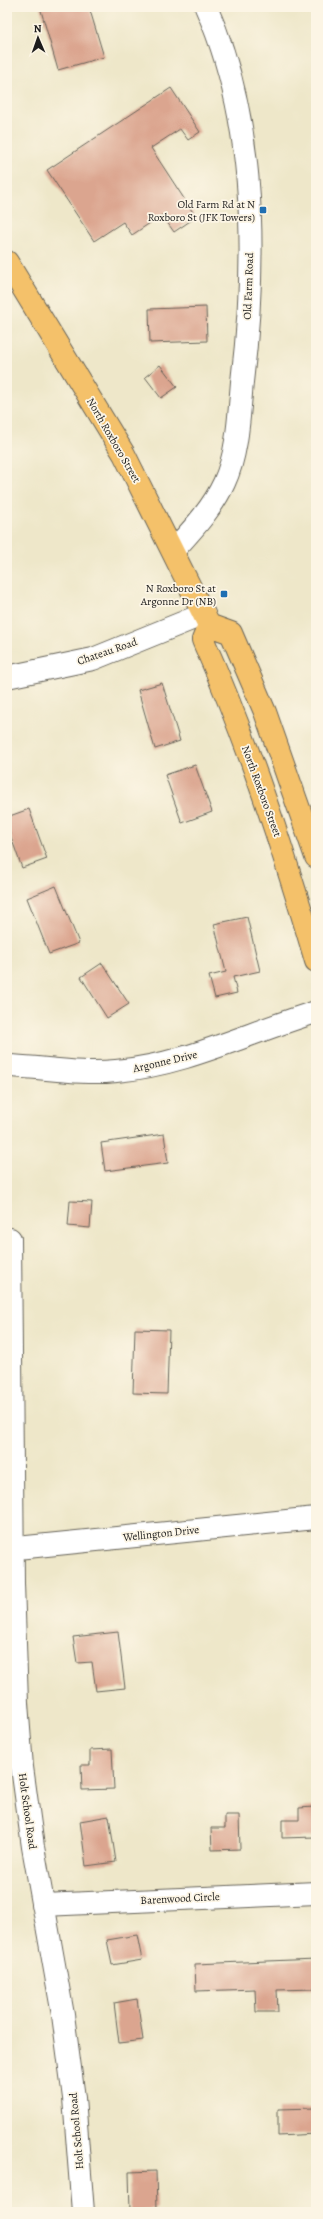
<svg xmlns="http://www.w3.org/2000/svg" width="323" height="2219" font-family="Alegreya,serif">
<rect width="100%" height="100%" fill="#fcf5e5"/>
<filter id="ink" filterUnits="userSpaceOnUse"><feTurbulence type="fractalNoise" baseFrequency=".025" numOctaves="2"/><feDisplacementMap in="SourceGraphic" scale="8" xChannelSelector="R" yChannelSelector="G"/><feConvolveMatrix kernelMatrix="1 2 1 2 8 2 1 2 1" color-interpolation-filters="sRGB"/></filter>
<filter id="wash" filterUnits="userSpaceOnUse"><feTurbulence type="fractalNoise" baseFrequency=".012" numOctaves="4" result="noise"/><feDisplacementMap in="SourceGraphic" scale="16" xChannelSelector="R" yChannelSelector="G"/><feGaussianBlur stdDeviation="0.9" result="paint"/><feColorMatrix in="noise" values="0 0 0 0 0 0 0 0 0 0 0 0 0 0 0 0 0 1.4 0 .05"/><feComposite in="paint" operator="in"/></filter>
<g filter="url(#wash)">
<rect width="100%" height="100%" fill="#eee7c9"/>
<g id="blocks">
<path fill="#dba58f" d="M 40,7 L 89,7 L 104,57 L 58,70 Z
M 171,88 L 200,132 L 188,140 L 180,129 L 151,148 L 196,217 L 174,232 L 162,215 L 132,235 L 123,222 L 94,241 L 47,170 Z
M 206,307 L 207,341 L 150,343 L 149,309 Z
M 160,365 L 177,387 L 161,398 L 145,377 Z
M 162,683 L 180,741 L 155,749 L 138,690 Z
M 195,765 L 212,812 L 182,823 L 165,775 Z
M 29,809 L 47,859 L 22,868 L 7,826 L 7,817 Z
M 56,886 L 79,943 L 49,954 L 27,898 Z
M 247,917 L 260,971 L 233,977 L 237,993 L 215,998 L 209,976 L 226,972 L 214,924 Z
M 102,963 L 129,1004 L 107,1018 L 81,977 Z
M 164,1134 L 168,1163 L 105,1171 L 101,1143 Z
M 70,1201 L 92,1202 L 90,1228 L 68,1226 Z
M 135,1329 L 169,1330 L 167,1394 L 133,1393 Z
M 118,1632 L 125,1688 L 96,1691 L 92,1662 L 77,1663 L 73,1637 Z
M 112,1749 L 114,1789 L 82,1790 L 81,1765 L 90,1765 L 90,1750 Z
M 314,1807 L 315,1837 L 282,1838 L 282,1820 L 299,1820 L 299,1808 Z
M 225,1815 L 239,1815 L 240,1849 L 212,1850 L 211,1828 L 225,1828 Z
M 109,1816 L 116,1862 L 86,1866 L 80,1821 Z
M 137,1935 L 142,1960 L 112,1965 L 107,1940 Z
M 316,1959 L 316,1989 L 277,1990 L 278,2012 L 256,2012 L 255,1989 L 196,1991 L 195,1964 Z
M 137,1999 L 143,2040 L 119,2043 L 114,2003 Z
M 316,2108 L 316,2134 L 278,2136 L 278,2109 Z
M 156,2171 L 157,2210 L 130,2211 L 129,2172 Z"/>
</g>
</g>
<g filter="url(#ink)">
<use href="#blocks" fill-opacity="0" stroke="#666359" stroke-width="1"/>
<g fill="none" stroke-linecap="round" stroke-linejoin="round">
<g stroke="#666359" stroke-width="24">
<path id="minor" d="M 173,551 C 192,530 212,509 224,483 C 238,453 239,415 242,382 C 257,259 257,122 206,7
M 7,677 L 93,659 L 204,614
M 7,1066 C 43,1067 80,1075 116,1071 C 186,1065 249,1032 316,1012
M 10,1239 L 13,1583 L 17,1703 L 22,1767 L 33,1847 L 63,2015 L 74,2098 L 83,2212
M 7,1549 L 316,1518
M 43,1905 L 316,1893"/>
</g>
<g stroke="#666359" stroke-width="24">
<path id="highway" d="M 7,262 L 124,454 L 209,625 L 203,640 C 249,744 284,852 316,961
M 209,625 L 231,633 L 265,712 L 316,857"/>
</g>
<use href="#minor" stroke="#fff" stroke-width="22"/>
<use href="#highway" stroke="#f4c16b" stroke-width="22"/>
</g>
</g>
<g fill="#1f6fb2" stroke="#fcf5e5" stroke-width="1.5">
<rect x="259" y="206" width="8" height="8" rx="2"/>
<rect x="220" y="590" width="8" height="8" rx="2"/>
</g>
<g text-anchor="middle" stroke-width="3.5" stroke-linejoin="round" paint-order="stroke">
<g font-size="11" fill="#1c1c1c" stroke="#fcf5e5" text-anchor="end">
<text x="255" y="208">Old Farm Rd at N<tspan x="255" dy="13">Roxboro St (JFK Towers)</tspan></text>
<text x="216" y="592">N Roxboro St at<tspan x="216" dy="13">Argonne Dr (NB)</tspan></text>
</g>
<g font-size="11" fill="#1c1c1c" stroke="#fcf5e5">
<text transform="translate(248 286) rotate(-88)" y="4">Old Farm Road</text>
<text transform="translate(114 440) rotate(60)" y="4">North Roxboro Street</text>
<text transform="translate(107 651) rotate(-19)" y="4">Chateau Road</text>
<text transform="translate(262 791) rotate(70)" y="4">North Roxboro Street</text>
<text transform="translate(165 1061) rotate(-13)" y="4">Argonne Drive</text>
<text transform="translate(161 1533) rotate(-6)" y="4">Wellington Drive</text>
<text transform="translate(28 1811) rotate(82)" y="4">Holt School Road</text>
<text transform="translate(180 1898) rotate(-3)" y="4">Barenwood Circle</text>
<text transform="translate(76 2131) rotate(-95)" y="4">Holt School Road</text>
</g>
</g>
<rect width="323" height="2219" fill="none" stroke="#fcf5e5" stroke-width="24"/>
<g transform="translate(38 38) rotate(358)" stroke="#fcf5e5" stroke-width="3" paint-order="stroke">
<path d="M0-3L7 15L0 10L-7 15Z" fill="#1c1c1c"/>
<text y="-6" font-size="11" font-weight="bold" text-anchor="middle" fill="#1c1c1c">N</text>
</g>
</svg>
